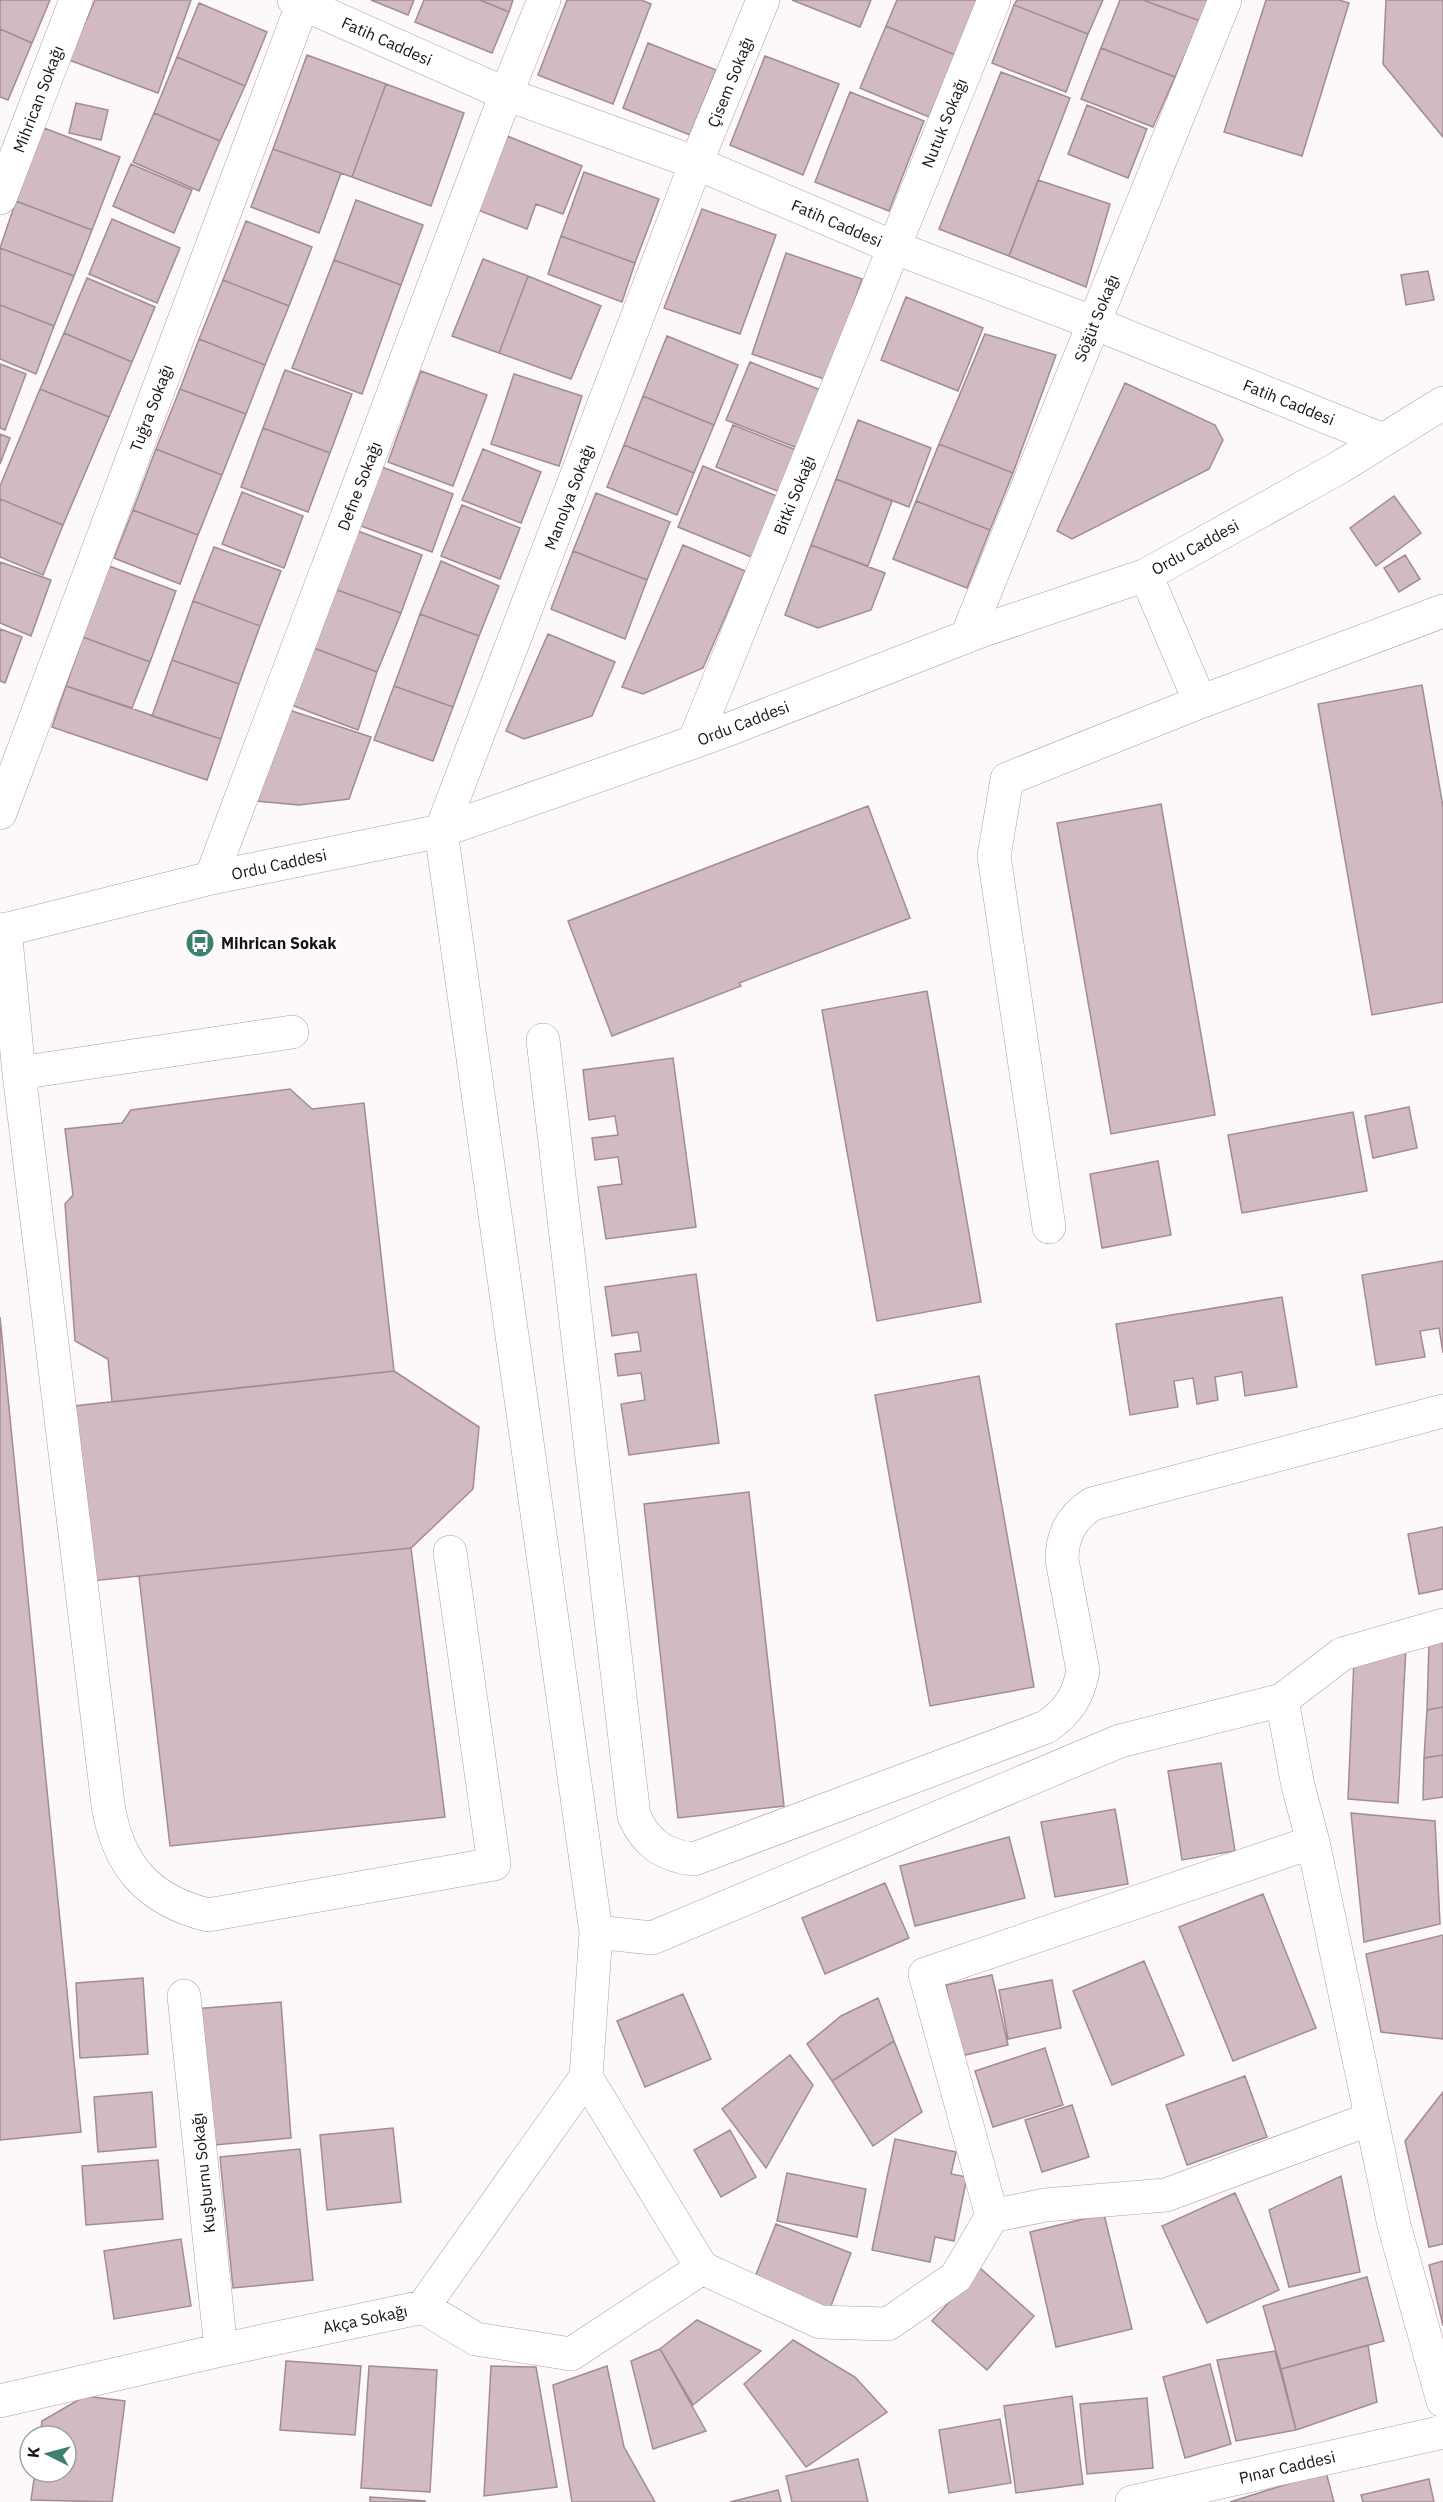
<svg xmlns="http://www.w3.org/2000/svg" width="1443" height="2502" font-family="'IBM Plex Sans',sans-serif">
<rect width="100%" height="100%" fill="#fdf8f9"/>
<path fill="#d1bac0" stroke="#a28c92" stroke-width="1.5" d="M 0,0 L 50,0 L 32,43 L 0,29 Z
M 95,0 L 191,0 L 158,93 L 69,60 Z
M 371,0 L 414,0 L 408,15 Z
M 424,0 L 480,0 L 509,12 L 492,53 L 415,22 Z
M 480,0 L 513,0 L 509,12 Z
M 567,0 L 641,0 L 651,4 L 613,104 L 538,75 Z
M 792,0 L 871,0 L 860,27 Z
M 897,0 L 978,0 L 955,55 L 886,26 Z
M 1017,0 L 1103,0 L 1088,34 L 1014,5 Z
M 1120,0 L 1143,0 L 1200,21 L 1175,77 L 1101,48 Z
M 1143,0 L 1208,0 L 1200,21 Z
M 1266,0 L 1339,0 L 1349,3 L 1302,156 L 1224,132 Z
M 1386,0 L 1443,0 L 1443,137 L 1383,64 Z
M 199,3 L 267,32 L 245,86 L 177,57 Z
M 1014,5 L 1088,34 L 1066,92 L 992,63 Z
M 886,26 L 955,55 L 929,117 L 860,88 Z
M 0,29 L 32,43 L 8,100 L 0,97 Z
M 648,43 L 716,70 L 690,135 L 623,108 Z
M 1101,48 L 1175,77 L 1153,127 L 1081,99 Z
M 307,55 L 386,84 L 352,177 L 273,149 Z
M 765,56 L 839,84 L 803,175 L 730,145 Z
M 177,57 L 245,86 L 220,141 L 154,113 Z
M 1001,72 L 1070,98 L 1009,256 L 939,229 Z
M 386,84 L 464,113 L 431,206 L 352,177 Z
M 850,92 L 924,121 L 889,211 L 815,182 Z
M 76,103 L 108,110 L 101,140 L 69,133 Z
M 1087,105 L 1147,129 L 1128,178 L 1068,154 Z
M 154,113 L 220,141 L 199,191 L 133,162 Z
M 44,128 L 120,157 L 92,230 L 16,201 Z
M 507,136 L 582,166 L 563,214 L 536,204 L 527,229 L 478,210 Z
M 273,149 L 341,173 L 319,233 L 251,207 Z
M 131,164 L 192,190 L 174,233 L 113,206 Z
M 584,172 L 659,199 L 635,263 L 561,236 Z
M 1038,180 L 1110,204 L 1086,287 L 1009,256 Z
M 356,200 L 423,225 L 401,285 L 334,260 Z
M 16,201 L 92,230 L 74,276 L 0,248 Z
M 702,209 L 776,235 L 740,334 L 664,308 Z
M 112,219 L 180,248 L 157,303 L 89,274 Z
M 246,221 L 312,247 L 289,306 L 223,280 Z
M 561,236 L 635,263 L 622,302 L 548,274 Z
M 0,248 L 74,276 L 54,326 L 0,305 Z
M 786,253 L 862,279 L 827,380 L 752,354 Z
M 483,259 L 528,276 L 499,353 L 452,336 Z
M 334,260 L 401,285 L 362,394 L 292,368 Z
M 1428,271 L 1434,300 L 1406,305 L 1401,275 Z
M 528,276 L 601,306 L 571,379 L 499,353 Z
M 87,278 L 155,307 L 132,362 L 64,333 Z
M 223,280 L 289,306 L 265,365 L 199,339 Z
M 906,297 L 983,328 L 958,391 L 881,360 Z
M 0,305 L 54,326 L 36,374 L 0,359 Z
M 64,333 L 132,362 L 109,417 L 40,389 Z
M 985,334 L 1056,355 L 1013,473 L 939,444 Z
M 667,336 L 738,365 L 714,425 L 643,396 Z
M 199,339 L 265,365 L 246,414 L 180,389 Z
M 750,362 L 823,391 L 800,449 L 726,420 Z
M 0,364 L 26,374 L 5,430 L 0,428 Z
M 285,370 L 352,394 L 330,453 L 263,428 Z
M 421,371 L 487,395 L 453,486 L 388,462 Z
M 514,374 L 582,396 L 559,466 L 491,444 Z
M 1125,383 L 1215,425 L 1223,440 L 1209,469 L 1072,539 L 1057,531 Z
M 40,389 L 109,417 L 63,525 L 0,499 L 0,486 Z
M 180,389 L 246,414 L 222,475 L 156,449 Z
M 643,396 L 714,425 L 694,473 L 624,445 Z
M 858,420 L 931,448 L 909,507 L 836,479 Z
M 733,425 L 796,450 L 780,492 L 716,467 Z
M 263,428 L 330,453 L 308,512 L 241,487 Z
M 0,434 L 10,438 L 0,464 Z
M 939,444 L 1013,473 L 990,530 L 916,501 Z
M 624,445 L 694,473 L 677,515 L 607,487 Z
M 156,449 L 222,475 L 198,535 L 133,510 Z
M 483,449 L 541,472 L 521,523 L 462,500 Z
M 703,466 L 779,497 L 754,558 L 678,527 Z
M 382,467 L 453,494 L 432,552 L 361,526 Z
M 836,479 L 892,501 L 868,566 L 811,545 Z
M 242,492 L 303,516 L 284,568 L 222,544 Z
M 596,493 L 670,522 L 647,580 L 573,551 Z
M 1394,496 L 1421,533 L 1376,566 L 1350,528 Z
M 0,499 L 63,525 L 43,575 L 0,557 Z
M 916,501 L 990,530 L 967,588 L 893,559 Z
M 462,505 L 520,528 L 500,579 L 441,556 Z
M 133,510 L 198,535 L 180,584 L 114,558 Z
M 350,528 L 422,555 L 401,613 L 329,587 Z
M 683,545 L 745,571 L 703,668 L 643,694 L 622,687 Z
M 811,545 L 885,573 L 871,610 L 818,628 L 785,615 Z
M 214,547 L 281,571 L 260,626 L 193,601 Z
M 573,551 L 647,580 L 625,639 L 551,609 Z
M 1405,555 L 1420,579 L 1399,592 L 1384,568 Z
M 441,561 L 499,586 L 479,636 L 420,614 Z
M 0,562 L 51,580 L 31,636 L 0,623 Z
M 109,566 L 176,591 L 150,662 L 83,637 Z
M 329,587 L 401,613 L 377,672 L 306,645 Z
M 193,601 L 260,626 L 239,684 L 172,660 Z
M 420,614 L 479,636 L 453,707 L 394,686 Z
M 0,629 L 22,637 L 5,683 L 0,681 Z
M 548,634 L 615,662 L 592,716 L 524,739 L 506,731 Z
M 83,637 L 150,662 L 132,708 L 66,686 Z
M 306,645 L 377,672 L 358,730 L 286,703 Z
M 172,660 L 239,684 L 221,739 L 152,716 Z
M 1422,685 L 1443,807 L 1443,1002 L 1372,1015 L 1318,704 Z
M 66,686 L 221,739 L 207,780 L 52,727 Z
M 394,686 L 453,707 L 433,761 L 374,740 Z
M 286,709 L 371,737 L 349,799 L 299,805 L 256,801 Z
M 1161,804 L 1215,1115 L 1111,1134 L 1057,823 Z
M 868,806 L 910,918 L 739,983 L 741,986 L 612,1036 L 568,921 Z
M 927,991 L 981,1302 L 877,1321 L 822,1010 Z
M 673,1058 L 696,1227 L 606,1239 L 598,1187 L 622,1184 L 618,1157 L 595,1160 L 592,1138 L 618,1135 L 615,1116 L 589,1120 L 583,1070 Z
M 290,1089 L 312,1109 L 364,1103 L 394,1371 L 112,1402 L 108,1359 L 75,1341 L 65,1204 L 73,1195 L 65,1129 L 122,1123 L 131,1110 Z
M 1409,1107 L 1417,1148 L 1373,1158 L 1365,1116 Z
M 1353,1112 L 1367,1191 L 1242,1213 L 1228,1135 Z
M 1158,1161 L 1171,1235 L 1102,1248 L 1090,1174 Z
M 1443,1261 L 1443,1353 L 1439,1328 L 1420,1331 L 1425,1357 L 1376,1365 L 1362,1275 Z
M 696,1274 L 719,1443 L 629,1455 L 621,1404 L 645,1400 L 641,1373 L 618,1376 L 615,1354 L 641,1351 L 638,1332 L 612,1336 L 605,1287 Z
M 1282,1297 L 1297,1387 L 1245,1396 L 1242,1372 L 1215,1377 L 1218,1400 L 1197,1404 L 1193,1378 L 1174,1381 L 1178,1407 L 1130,1415 L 1116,1324 Z
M 0,1317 L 81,2132 L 0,2140 Z
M 394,1371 L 479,1427 L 473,1489 L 411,1548 L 91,1581 L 74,1406 Z
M 979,1376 L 1034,1687 L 930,1706 L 875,1395 Z
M 749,1492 L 784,1806 L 678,1818 L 644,1504 Z
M 1443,1527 L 1443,1589 L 1419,1594 L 1408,1534 Z
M 411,1548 L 445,1817 L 170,1846 L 139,1576 Z
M 1443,1638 L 1443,1707 L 1427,1710 L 1429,1642 Z
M 1406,1647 L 1398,1803 L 1348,1799 L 1354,1659 Z
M 1443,1707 L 1443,1755 L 1424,1758 L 1427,1710 Z
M 1443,1755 L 1443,1797 L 1423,1800 L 1424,1758 Z
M 1221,1763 L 1235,1851 L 1182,1860 L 1168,1771 Z
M 1115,1809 L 1128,1884 L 1055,1897 L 1041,1822 Z
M 1351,1813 L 1435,1821 L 1440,1924 L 1364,1942 Z
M 1009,1837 L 1025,1898 L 915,1926 L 900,1866 Z
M 885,1883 L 909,1938 L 825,1974 L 802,1918 Z
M 1263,1894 L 1316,2028 L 1233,2061 L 1179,1927 Z
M 1443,1935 L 1443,2039 L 1381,2032 L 1366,1954 Z
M 1144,1961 L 1184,2055 L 1112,2085 L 1073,1991 Z
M 992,1975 L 1008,2045 L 961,2056 L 946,1985 Z
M 143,1978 L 148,2054 L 80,2058 L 76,1983 Z
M 1052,1980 L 1061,2028 L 1008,2039 L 999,1990 Z
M 683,1994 L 711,2059 L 645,2087 L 617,2021 Z
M 878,1998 L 894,2041 L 832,2081 L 807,2044 L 841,2016 Z
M 281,2002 L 291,2138 L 203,2146 L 193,2009 Z
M 894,2041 L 922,2112 L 873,2146 L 832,2081 Z
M 1045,2048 L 1063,2105 L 993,2127 L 975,2071 Z
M 790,2055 L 813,2085 L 766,2168 L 722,2109 Z
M 1245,2076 L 1267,2137 L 1187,2165 L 1166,2105 Z
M 152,2092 L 156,2147 L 98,2152 L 94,2097 Z
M 1443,2092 L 1443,2244 L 1429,2247 L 1405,2141 Z
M 1072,2105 L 1089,2157 L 1042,2172 L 1025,2120 Z
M 393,2128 L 401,2202 L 327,2210 L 320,2135 Z
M 730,2130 L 756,2177 L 721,2197 L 694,2150 Z
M 895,2139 L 956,2152 L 951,2174 L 967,2177 L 954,2241 L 935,2237 L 930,2262 L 872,2250 Z
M 300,2149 L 313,2280 L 233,2288 L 220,2157 Z
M 158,2160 L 163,2219 L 86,2225 L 82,2166 Z
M 787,2173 L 866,2189 L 857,2237 L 777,2221 Z
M 1341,2176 L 1360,2272 L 1289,2287 L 1269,2210 Z
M 1235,2193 L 1279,2290 L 1207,2323 L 1162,2226 Z
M 1104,2214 L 1132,2329 L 1056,2347 L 1030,2232 Z
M 776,2224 L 851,2253 L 829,2311 L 753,2282 Z
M 181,2239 L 191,2306 L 114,2319 L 104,2251 Z
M 1443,2261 L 1443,2326 L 1429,2265 Z
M 980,2268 L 1034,2316 L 987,2370 L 932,2321 Z
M 1367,2277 L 1384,2341 L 1281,2369 L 1263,2306 Z
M 697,2320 L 761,2351 L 693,2405 L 660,2349 Z
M 793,2340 L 855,2377 L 887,2412 L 806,2467 L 744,2384 Z
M 1368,2345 L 1377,2402 L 1296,2430 L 1281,2369 Z
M 660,2349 L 706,2431 L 653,2449 L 631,2361 Z
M 1275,2351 L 1296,2430 L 1236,2441 L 1217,2360 Z
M 286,2361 L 361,2366 L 355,2435 L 280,2430 Z
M 1210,2364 L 1231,2444 L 1185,2458 L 1163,2377 Z
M 369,2366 L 437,2370 L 430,2492 L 361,2488 Z
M 491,2366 L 536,2367 L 557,2487 L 484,2496 Z
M 607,2366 L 624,2447 L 655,2502 L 572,2502 L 553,2385 Z
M 85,2396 L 125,2401 L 112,2502 L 31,2500 L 35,2472 L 66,2472 L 66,2436 L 40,2436 L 42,2421 Z
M 1072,2396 L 1083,2484 L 1016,2493 L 1004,2406 Z
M 1147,2398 L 1153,2468 L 1087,2474 L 1080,2404 Z
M 1000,2419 L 1011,2483 L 949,2493 L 939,2430 Z
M 858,2459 L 868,2502 L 792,2502 L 786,2476 Z
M 1326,2472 L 1334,2502 L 1230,2502 Z
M 1429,2479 L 1434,2502 L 1363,2502 L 1361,2495 Z
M 778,2490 L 781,2502 L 730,2502 Z
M 370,2497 L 425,2501 L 425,2502 L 370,2502 Z"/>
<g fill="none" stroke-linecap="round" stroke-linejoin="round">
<g stroke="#b29ca2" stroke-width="34">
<path id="minor" d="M 294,0 L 506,94 L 696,163 L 893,247 L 1094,323 L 1383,440
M 763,0 L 696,163 L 441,831 L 596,1932 L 586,2077 L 702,2268 L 820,2322 L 888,2324 L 956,2277 L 992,2216 L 1045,2205 L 1166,2195 L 1370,2119
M 0,198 L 76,0
M 1146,575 L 1200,702 L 1443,611
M 967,636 L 1225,0
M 694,742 L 994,0
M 0,813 L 304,0
M 211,878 L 506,94 L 544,0
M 5,929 L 19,1073 L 108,1805 C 118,1866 148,1900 208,1915 L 494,1864 L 450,1552
M 543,1040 L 634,1816 C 646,1843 664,1856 694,1859 L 1046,1727 C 1068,1712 1078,1697 1083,1671 L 1062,1560 C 1062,1535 1071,1518 1092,1504 L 1443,1411
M 19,1073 L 292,1032
M 1049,1227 L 994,856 L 1007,779 L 1200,702
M 1282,1700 L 1342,1654 L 1443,1625
M 596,1932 L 652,1938 L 1120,1741 L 1282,1700 L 1298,1786 L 1313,1842 L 1394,2225 L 1443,2401
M 184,1996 L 221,2350
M 992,2216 L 925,1974 L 1313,1842
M 423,2307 L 586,2077
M 0,2401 L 221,2350 L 423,2307 L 476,2339 L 571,2354 L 702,2268
M 1132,2502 L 1443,2432"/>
</g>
<g stroke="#b29ca2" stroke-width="34">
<path id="major" d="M 0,931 L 211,878 L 441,831 L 722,732 L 981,631 L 1146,575 L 1340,467 L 1443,403"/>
</g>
<use href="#minor" stroke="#fff" stroke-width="33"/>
<use href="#major" stroke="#fff" stroke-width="33"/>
</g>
<defs>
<g id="bus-disc" transform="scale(1.5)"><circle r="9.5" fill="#3d8073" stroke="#fff"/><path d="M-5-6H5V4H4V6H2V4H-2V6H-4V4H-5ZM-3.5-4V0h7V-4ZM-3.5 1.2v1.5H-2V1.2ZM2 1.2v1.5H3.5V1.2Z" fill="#fff"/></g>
</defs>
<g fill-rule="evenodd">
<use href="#bus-disc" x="200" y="943"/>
</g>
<g text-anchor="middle" stroke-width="4.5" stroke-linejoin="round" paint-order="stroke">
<g font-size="16" fill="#191214" stroke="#fff">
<text transform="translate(387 41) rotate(24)" y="6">Fatih Caddesi</text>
<text transform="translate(730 82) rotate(-68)" y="6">Çisem Sokağı</text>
<text transform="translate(38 99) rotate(-69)" y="6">Mihrican Sokağı</text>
<text transform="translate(944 123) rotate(-68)" y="6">Nutuk Sokağı</text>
<text transform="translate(837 223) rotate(23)" y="6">Fatih Caddesi</text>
<text transform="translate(1096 318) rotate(-68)" y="6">Söğüt Sokağı</text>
<text transform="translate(1289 402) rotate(22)" y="6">Fatih Caddesi</text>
<text transform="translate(151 408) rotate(-69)" y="6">Tuğra Sokağı</text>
<text transform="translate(359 486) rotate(-69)" y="6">Defne Sokağı</text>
<text transform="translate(794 495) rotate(-68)" y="6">Bitki Sokağı</text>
<text transform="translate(569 497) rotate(-69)" y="6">Manolya Sokağı</text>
<text transform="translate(1195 547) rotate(-29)" y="6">Ordu Caddesi</text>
<text transform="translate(743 723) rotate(-21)" y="6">Ordu Caddesi</text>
<text transform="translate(279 864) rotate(-12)" y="6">Ordu Caddesi</text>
<text transform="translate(203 2173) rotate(-96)" y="6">Kuşburnu Sokağı</text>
<text transform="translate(365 2319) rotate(-12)" y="6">Akça Sokağı</text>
<text transform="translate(1287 2467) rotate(-13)" y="6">Pınar Caddesi</text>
</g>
<g font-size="16" font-weight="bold" fill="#191214" stroke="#fff" text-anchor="start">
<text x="221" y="949">Mihrican Sokak</text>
</g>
</g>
<g transform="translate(48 2454) rotate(276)"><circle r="28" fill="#ffffff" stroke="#a3a0a1" stroke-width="1.5"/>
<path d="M0-4.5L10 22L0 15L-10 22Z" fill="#3d8073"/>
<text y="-9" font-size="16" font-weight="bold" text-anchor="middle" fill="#191214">K</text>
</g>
</svg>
